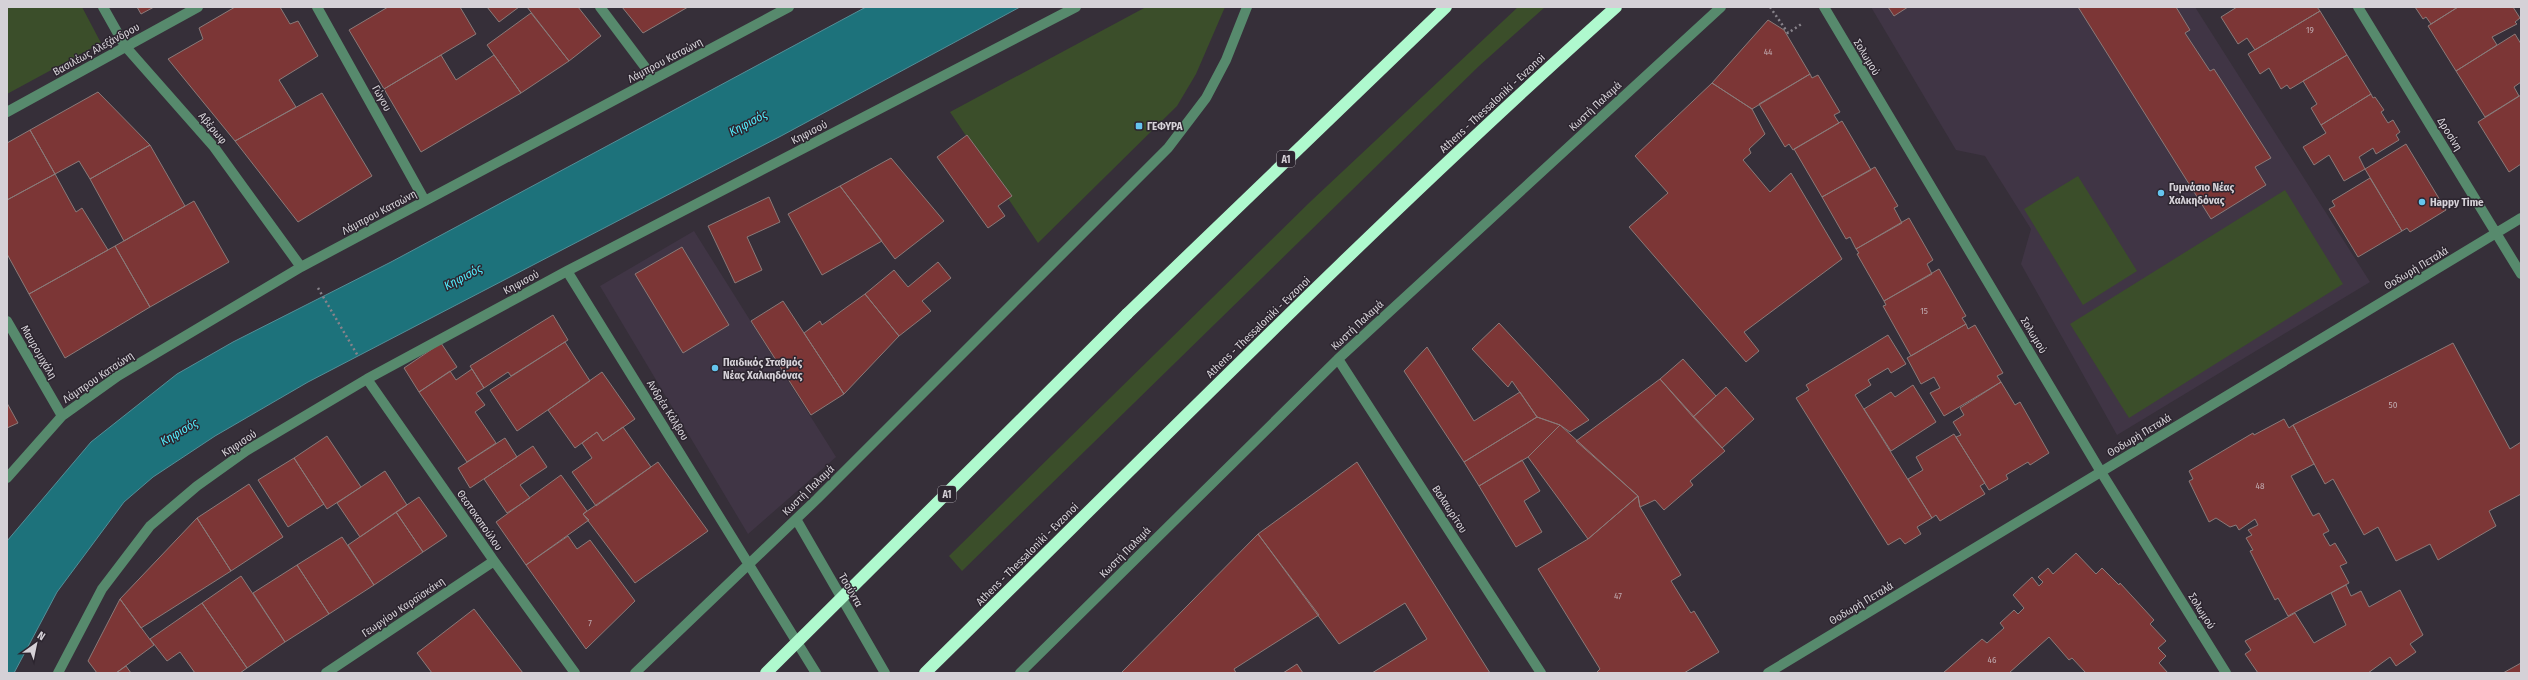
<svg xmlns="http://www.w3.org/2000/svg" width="2528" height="680" font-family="'Fira Sans Condensed',sans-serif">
<rect width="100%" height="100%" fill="#362f39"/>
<path fill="#403545" d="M 1871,7 L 2195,7 L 2370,282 L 2117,435 L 2021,264 L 2031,229 L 1985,156 L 1956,150 Z
M 694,231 L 836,457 L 748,534 L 600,286 Z"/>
<path fill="#3b4e2a" d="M 7,7 L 82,7 L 101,43 L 7,94 Z
M 1146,7 L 1225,7 L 1196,74 L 1177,106 L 1038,243 L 950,112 Z
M 1518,7 L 1545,7 L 1479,66 L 962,571 L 949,556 L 1310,202 Z
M 2078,176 L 2137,271 L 2083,305 L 2024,209 Z
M 2285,190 L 2343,284 L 2129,418 L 2070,324 Z"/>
<path fill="#1d727b" stroke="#548e97" d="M 866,7 L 1020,7 L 781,136 L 308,382 L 215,436 L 153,477 L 124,502 L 57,592 L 14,673 L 7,673 L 7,541 L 91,442 L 177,374 L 233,342 L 391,262 Z"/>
<path fill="#7c3636" stroke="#8a7a79" d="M 137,7 L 154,7 L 141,14 Z
M 235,7 L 280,7 L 290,24 L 298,21 L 318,56 L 279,80 L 296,107 L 235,141 L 168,59 L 203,39 L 199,28 Z
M 388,7 L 460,7 L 476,34 L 384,89 L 349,30 Z
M 487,7 L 519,7 L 499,22 Z
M 527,7 L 578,7 L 601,36 L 569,61 Z
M 622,7 L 688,7 L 643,33 Z
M 1888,7 L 1908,7 L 1894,16 Z
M 2078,7 L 2176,7 L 2190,30 L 2185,33 L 2210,71 L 2214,69 L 2271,158 L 2255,167 L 2266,185 L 2211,219 Z
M 2237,7 L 2317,7 L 2320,11 L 2255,50 L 2247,38 L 2238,44 L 2221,17 Z
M 2415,7 L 2458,7 L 2431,24 L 2426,17 L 2423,19 Z
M 2458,7 L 2513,7 L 2520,18 L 2515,22 L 2517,24 L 2492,37 L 2497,45 L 2456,71 L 2428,26 Z
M 2320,11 L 2347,55 L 2290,89 L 2287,85 L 2281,89 L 2269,68 L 2260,74 L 2248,54 Z
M 531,13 L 569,61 L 521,93 L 487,45 Z
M 1768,20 L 1784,30 L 1810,74 L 1752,109 L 1712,83 Z
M 2515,34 L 2521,44 L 2521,82 L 2514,87 L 2519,96 L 2485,117 L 2456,71 Z
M 441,55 L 456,80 L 494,55 L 521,93 L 421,152 L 384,89 Z
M 2347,55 L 2371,94 L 2321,125 L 2311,108 L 2317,104 L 2303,81 Z
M 1810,74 L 1812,78 L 1818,75 L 1840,112 L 1834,115 L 1839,123 L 1793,150 L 1789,144 L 1785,147 L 1759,104 Z
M 1712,83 L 1752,109 L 1765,134 L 1749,149 L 1751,153 L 1743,160 L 1770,192 L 1791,173 L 1842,259 L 1744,332 L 1759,351 L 1746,362 L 1629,227 L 1668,193 L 1635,156 Z
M 98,92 L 150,145 L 90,179 L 79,161 L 55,174 L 30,130 Z
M 322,93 L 372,176 L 298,222 L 235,141 Z
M 2371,94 L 2373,98 L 2375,97 L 2384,110 L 2381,112 L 2388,123 L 2393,120 L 2400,132 L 2396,135 L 2399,140 L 2376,154 L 2373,148 L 2359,157 L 2365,169 L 2344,181 L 2329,155 L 2314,165 L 2303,147 L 2326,133 L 2321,125 Z
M 2521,95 L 2521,164 L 2509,172 L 2478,122 Z
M 1842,121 L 1871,170 L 1822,197 L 1794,149 Z
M 30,130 L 55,174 L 7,200 L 7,143 Z
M 967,135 L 1012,196 L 998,206 L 1005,216 L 988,228 L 937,157 Z
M 2406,144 L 2446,210 L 2410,232 L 2407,228 L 2402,231 L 2365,169 Z
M 150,145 L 185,206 L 124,241 L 90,179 Z
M 891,158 L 944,221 L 895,259 L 840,186 Z
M 1875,167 L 1898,206 L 1894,208 L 1902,223 L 1856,249 L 1850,237 L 1846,239 L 1822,197 Z
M 55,174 L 76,212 L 82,208 L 108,250 L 29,294 L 7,254 L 7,200 Z
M 2370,178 L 2402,231 L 2358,257 L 2329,209 L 2335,206 L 2332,201 Z
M 840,186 L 882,241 L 822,275 L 788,214 Z
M 769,197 L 780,222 L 747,237 L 762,270 L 735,283 L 708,226 Z
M 194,201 L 229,262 L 150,307 L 115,246 Z
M 1909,218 L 1933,260 L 1927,264 L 1932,274 L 1884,301 L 1857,254 L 1859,253 L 1856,249 Z
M 115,246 L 150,307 L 65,358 L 29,294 Z
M 682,247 L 729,325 L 683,353 L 635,274 Z
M 938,262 L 951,278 L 922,301 L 931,311 L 899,336 L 865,294 L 894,270 L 908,287 Z
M 1939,269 L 1966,316 L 1962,318 L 1966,324 L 1911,356 L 1883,306 L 1886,305 L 1884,301 Z
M 865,294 L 899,336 L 844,394 L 804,333 L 820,321 L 822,325 Z
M 783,301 L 844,394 L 811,415 L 751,321 Z
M 553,315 L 568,340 L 511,376 L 508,372 L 484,388 L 470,366 Z
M 1499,323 L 1589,420 L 1570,432 L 1560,425 L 1537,417 L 1512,381 L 1508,387 L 1472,349 Z
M 1966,324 L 1968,329 L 1975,325 L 2003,373 L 1997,376 L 2001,382 L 1944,416 L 1930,393 L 1940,388 L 1934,377 L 1921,384 L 1907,358 Z
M 1888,335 L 1906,364 L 1891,373 L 1888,368 L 1868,380 L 1871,385 L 1855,395 L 1932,518 L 1917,527 L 1921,534 L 1905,544 L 1900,538 L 1888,545 L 1796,398 L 1809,390 L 1806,385 Z
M 565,342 L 590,381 L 517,431 L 490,390 Z
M 441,343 L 457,367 L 419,392 L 404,368 Z
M 2453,343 L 2510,449 L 2521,442 L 2521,494 L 2489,511 L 2496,526 L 2438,560 L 2430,544 L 2396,561 L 2378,527 L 2364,535 L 2333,479 L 2325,484 L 2293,425 Z
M 1427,347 L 1474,421 L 1520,392 L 1537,417 L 1464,462 L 1404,371 Z
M 1683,359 L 1716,396 L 1693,417 L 1660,379 Z
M 472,369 L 484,388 L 476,393 L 485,405 L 475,412 L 496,443 L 467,462 L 419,392 L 450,371 L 456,380 Z
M 602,372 L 635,419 L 603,441 L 597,432 L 575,448 L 548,410 Z
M 1660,379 L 1725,451 L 1690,481 L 1693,485 L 1664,510 L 1655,500 L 1640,507 L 1638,496 L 1576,441 Z
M 2001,382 L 2015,405 L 2020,402 L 2049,453 L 2030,465 L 2028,462 L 2006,475 L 2008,479 L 1989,490 L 1956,437 L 1961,435 L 1953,422 L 1964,415 L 1960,408 Z
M 1913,385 L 1936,422 L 1891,451 L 1864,409 L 1891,392 L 1895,397 Z
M 1726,387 L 1754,419 L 1722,448 L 1693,417 Z
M 7,403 L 18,423 L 7,428 Z
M 1537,417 L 1560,425 L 1528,457 L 1479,486 L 1464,462 Z
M 2284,419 L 2289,428 L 2293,425 L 2314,464 L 2291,476 L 2313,516 L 2319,513 L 2329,531 L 2323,534 L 2330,546 L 2335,543 L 2347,563 L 2340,566 L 2349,583 L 2288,616 L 2278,598 L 2275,600 L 2250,551 L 2253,550 L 2246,538 L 2252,535 L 2248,530 L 2258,525 L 2255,519 L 2239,530 L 2236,525 L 2230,527 L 2216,518 L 2209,522 L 2189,481 L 2193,479 L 2189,471 L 2253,433 L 2254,435 Z
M 1560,425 L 1638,496 L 1588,539 L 1528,457 Z
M 623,427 L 651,467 L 596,506 L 572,472 L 592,458 L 582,443 L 597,432 L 603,441 Z
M 1954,434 L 1985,483 L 1980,486 L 1985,494 L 1940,521 L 1936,515 L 1932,518 L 1908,479 L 1923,470 L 1916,457 Z
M 327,436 L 361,487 L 327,509 L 294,458 Z
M 505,438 L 517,457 L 470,488 L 458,468 Z
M 533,446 L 547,467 L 520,485 L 530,498 L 507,513 L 484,479 Z
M 294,458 L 324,504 L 288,527 L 258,480 Z
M 1522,460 L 1540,491 L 1524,501 L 1542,532 L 1516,547 L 1479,486 Z
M 658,462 L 708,531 L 635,583 L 583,514 Z
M 1357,462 L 1490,673 L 1372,673 L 1427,639 L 1405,603 L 1339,644 L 1258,534 Z
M 385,471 L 407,505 L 360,537 L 337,503 Z
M 561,475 L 587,511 L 583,514 L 589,520 L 526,565 L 496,522 Z
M 249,484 L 283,537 L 231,571 L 197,518 Z
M 1638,496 L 1640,507 L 1681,575 L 1671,581 L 1691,613 L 1694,611 L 1719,652 L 1684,673 L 1596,673 L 1600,669 L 1538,569 L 1588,539 Z
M 419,497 L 447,536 L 423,552 L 396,512 Z
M 396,512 L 423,552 L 374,585 L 348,545 Z
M 197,518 L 231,571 L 141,628 L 120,599 Z
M 1258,534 L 1319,615 L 1234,669 L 1236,673 L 1121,673 Z
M 568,536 L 577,549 L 590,540 L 635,601 L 586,649 L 526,565 Z
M 342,537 L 374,585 L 329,614 L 297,565 Z
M 2076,553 L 2096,574 L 2102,568 L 2119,585 L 2120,583 L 2154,620 L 2150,624 L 2166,641 L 2158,648 L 2166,656 L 2159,663 L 2168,673 L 2086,673 L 2072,658 L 2069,660 L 2049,637 L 2009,673 L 1943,673 L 1982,639 L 1987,643 L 2004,628 L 2000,623 L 2014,610 L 2018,614 L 2024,608 L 2013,595 L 2032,577 L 2039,586 L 2043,582 L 2038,577 L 2048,568 L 2053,574 Z
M 297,565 L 329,614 L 285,642 L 253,593 Z
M 241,576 L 285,642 L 247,668 L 202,603 Z
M 2346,585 L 2351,596 L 2361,591 L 2369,607 L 2400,590 L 2423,635 L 2410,644 L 2416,652 L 2396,666 L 2390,657 L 2368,673 L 2258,673 L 2245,654 L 2251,650 L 2245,641 L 2295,613 L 2314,643 L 2346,625 L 2331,593 Z
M 120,599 L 154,645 L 116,673 L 97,673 L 88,661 Z
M 202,603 L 247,668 L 240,673 L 195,673 L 180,652 L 167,661 L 150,639 Z
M 474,609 L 523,673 L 432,673 L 417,653 Z
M 2521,663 L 2521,673 L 2503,673 Z
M 1297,664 L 1303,673 L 1283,673 Z
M 126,666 L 131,673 L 116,673 Z"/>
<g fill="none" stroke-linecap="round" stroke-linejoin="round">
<path stroke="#88838b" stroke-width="2.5" stroke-dasharray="2 3" stroke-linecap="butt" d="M 1770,7 L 1788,33 L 1803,23
M 318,288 L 358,356"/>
<path stroke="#578a6d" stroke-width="10" d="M 103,7 L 125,46 L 214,147 L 301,267
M 317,7 L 425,201
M 600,7 L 654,79
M 1824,7 L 2101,472 L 2226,673
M 2358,7 L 2521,274
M 7,112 L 198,7
M 567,271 L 816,673
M 7,321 L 62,416
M 1338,359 L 1541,673
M 367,379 L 494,561 L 575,673
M 7,478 L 62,416 L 118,376 L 301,267 L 789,7
M 796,519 L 885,673
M 58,673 L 102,589 L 150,526 L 197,486 L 246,451 L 367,379 L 567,271 L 1076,7
M 326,673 L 494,561
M 635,673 L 817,499 L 1168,148 L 1206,98 L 1226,60 L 1247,7
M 1020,673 L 1338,359 L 1721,7
M 1768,673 L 2521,218"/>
<path stroke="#aff9ce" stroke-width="12" d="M 1127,314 L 1446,7
M 925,673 C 1153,449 1378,220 1616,7"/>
<path stroke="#aff9ce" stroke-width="12" d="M 766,673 L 1127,314"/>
</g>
<g fill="#65c5ee" stroke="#2c252f" stroke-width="1.5">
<rect x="1135" y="122" width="8" height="8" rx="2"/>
<circle cx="2161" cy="193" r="4"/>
<circle cx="2422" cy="202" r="4"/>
<circle cx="715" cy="368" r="4"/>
</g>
<g text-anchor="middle" stroke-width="3" stroke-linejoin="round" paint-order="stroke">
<g font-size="9" fill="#bfaaaf">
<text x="2310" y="33">19</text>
<text x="1768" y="55">44</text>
<text x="1924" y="314">15</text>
<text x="2393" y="408">50</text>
<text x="2260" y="489">48</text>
<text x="1618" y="599">47</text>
<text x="590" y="626">7</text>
<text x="1992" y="663">46</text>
</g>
<g fill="#2c252f" stroke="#a29da5" stroke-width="1">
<rect x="1277" y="151" width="18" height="16" rx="3"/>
<rect x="938" y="486" width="18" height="16" rx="3"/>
</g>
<g font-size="10" font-weight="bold" fill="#d5d1d7">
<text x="1286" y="163">Α1</text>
<text x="947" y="498">Α1</text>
</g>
<g font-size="11" fill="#d5d1d7" stroke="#2c252f">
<text transform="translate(96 49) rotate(-29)" y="4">Βασιλέως Αλεξάνδρου</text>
<text transform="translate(1867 57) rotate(59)" y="4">Σολωμού</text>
<text transform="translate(665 60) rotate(-28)" y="4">Λάμπρου Κατσώνη</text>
<text transform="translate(382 98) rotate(61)" y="4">Γώγου</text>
<text transform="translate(1492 103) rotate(-43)" y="4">Athens - Thessaloniki - Evzonoi</text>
<text transform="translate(1595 106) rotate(-43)" y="4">Κωστή Παλαμά</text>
<text transform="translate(213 128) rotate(50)" y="4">Αβέρωφ</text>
<text transform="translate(809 132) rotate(-27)" y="4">Κηφισού</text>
<text transform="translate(2450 134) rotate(58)" y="4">Δροσίνη</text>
<text transform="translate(379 212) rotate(-28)" y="4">Λάμπρου Κατσώνη</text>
<text transform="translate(2416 268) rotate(-31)" y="4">Θοδωρή Πεταλά</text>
<text transform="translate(521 282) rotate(-28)" y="4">Κηφισού</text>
<text transform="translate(1357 325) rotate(-43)" y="4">Κωστή Παλαμά</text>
<text transform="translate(1258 327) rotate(-44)" y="4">Athens - Thessaloniki - Evzonoi</text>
<text transform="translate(2034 335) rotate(59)" y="4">Σολωμού</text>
<text transform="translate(39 352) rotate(60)" y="4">Μαυρομιχάλη</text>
<text transform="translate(98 377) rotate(-34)" y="4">Λάμπρου Κατσώνη</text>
<text transform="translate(668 410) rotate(58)" y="4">Ανδρέα Κάλβου</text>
<text transform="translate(2139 435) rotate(-31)" y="4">Θοδωρή Πεταλά</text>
<text transform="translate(239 443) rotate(-33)" y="4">Κηφισού</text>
<text transform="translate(808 490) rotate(-44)" y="4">Κωστή Παλαμά</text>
<text transform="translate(1450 509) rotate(57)" y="4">Βαλαωρίτου</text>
<text transform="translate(480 520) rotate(55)" y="4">Θεοτοκοπούλου</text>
<text transform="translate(1125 552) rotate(-45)" y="4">Κωστή Παλαμά</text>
<text transform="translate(1027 554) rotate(-45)" y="4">Athens - Thessaloniki - Evzonoi</text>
<text transform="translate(851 590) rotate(60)" y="4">Τσούντα</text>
<text transform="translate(1861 603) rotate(-31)" y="4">Θοδωρή Πεταλά</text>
<text transform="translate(403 607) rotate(-34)" y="4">Γεωργίου Καραϊσκάκη</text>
<text transform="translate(2202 611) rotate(58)" y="4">Σολωμού</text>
</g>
<g font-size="11" font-weight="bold" fill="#d5d1d7" stroke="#2c252f" text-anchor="start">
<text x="1147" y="130">ΓΕΦΥΡΑ</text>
<text x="2169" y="191">Γυμνάσιο Νέας<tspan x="2169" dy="13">Χαλκηδόνας</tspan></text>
<text x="2430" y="206">Happy Time</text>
<text x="723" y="366">Παιδικός Σταθμός<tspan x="723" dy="13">Νέας Χαλκηδόνας</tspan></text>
</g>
<g font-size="12" font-style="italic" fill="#52ecfc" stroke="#2c252f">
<text transform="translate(748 123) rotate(-28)" y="4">Κηφισός</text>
<text transform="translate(463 277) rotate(-28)" y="4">Κηφισός</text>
<text transform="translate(179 432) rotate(-30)" y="4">Κηφισός</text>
</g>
</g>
<rect width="2528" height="680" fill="none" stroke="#d5d1d7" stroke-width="16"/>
<g transform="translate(36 644) rotate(33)" stroke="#2c252f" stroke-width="3" paint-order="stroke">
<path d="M0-3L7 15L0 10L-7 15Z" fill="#d5d1d7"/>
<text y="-6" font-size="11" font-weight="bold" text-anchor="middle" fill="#d5d1d7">N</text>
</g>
</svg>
